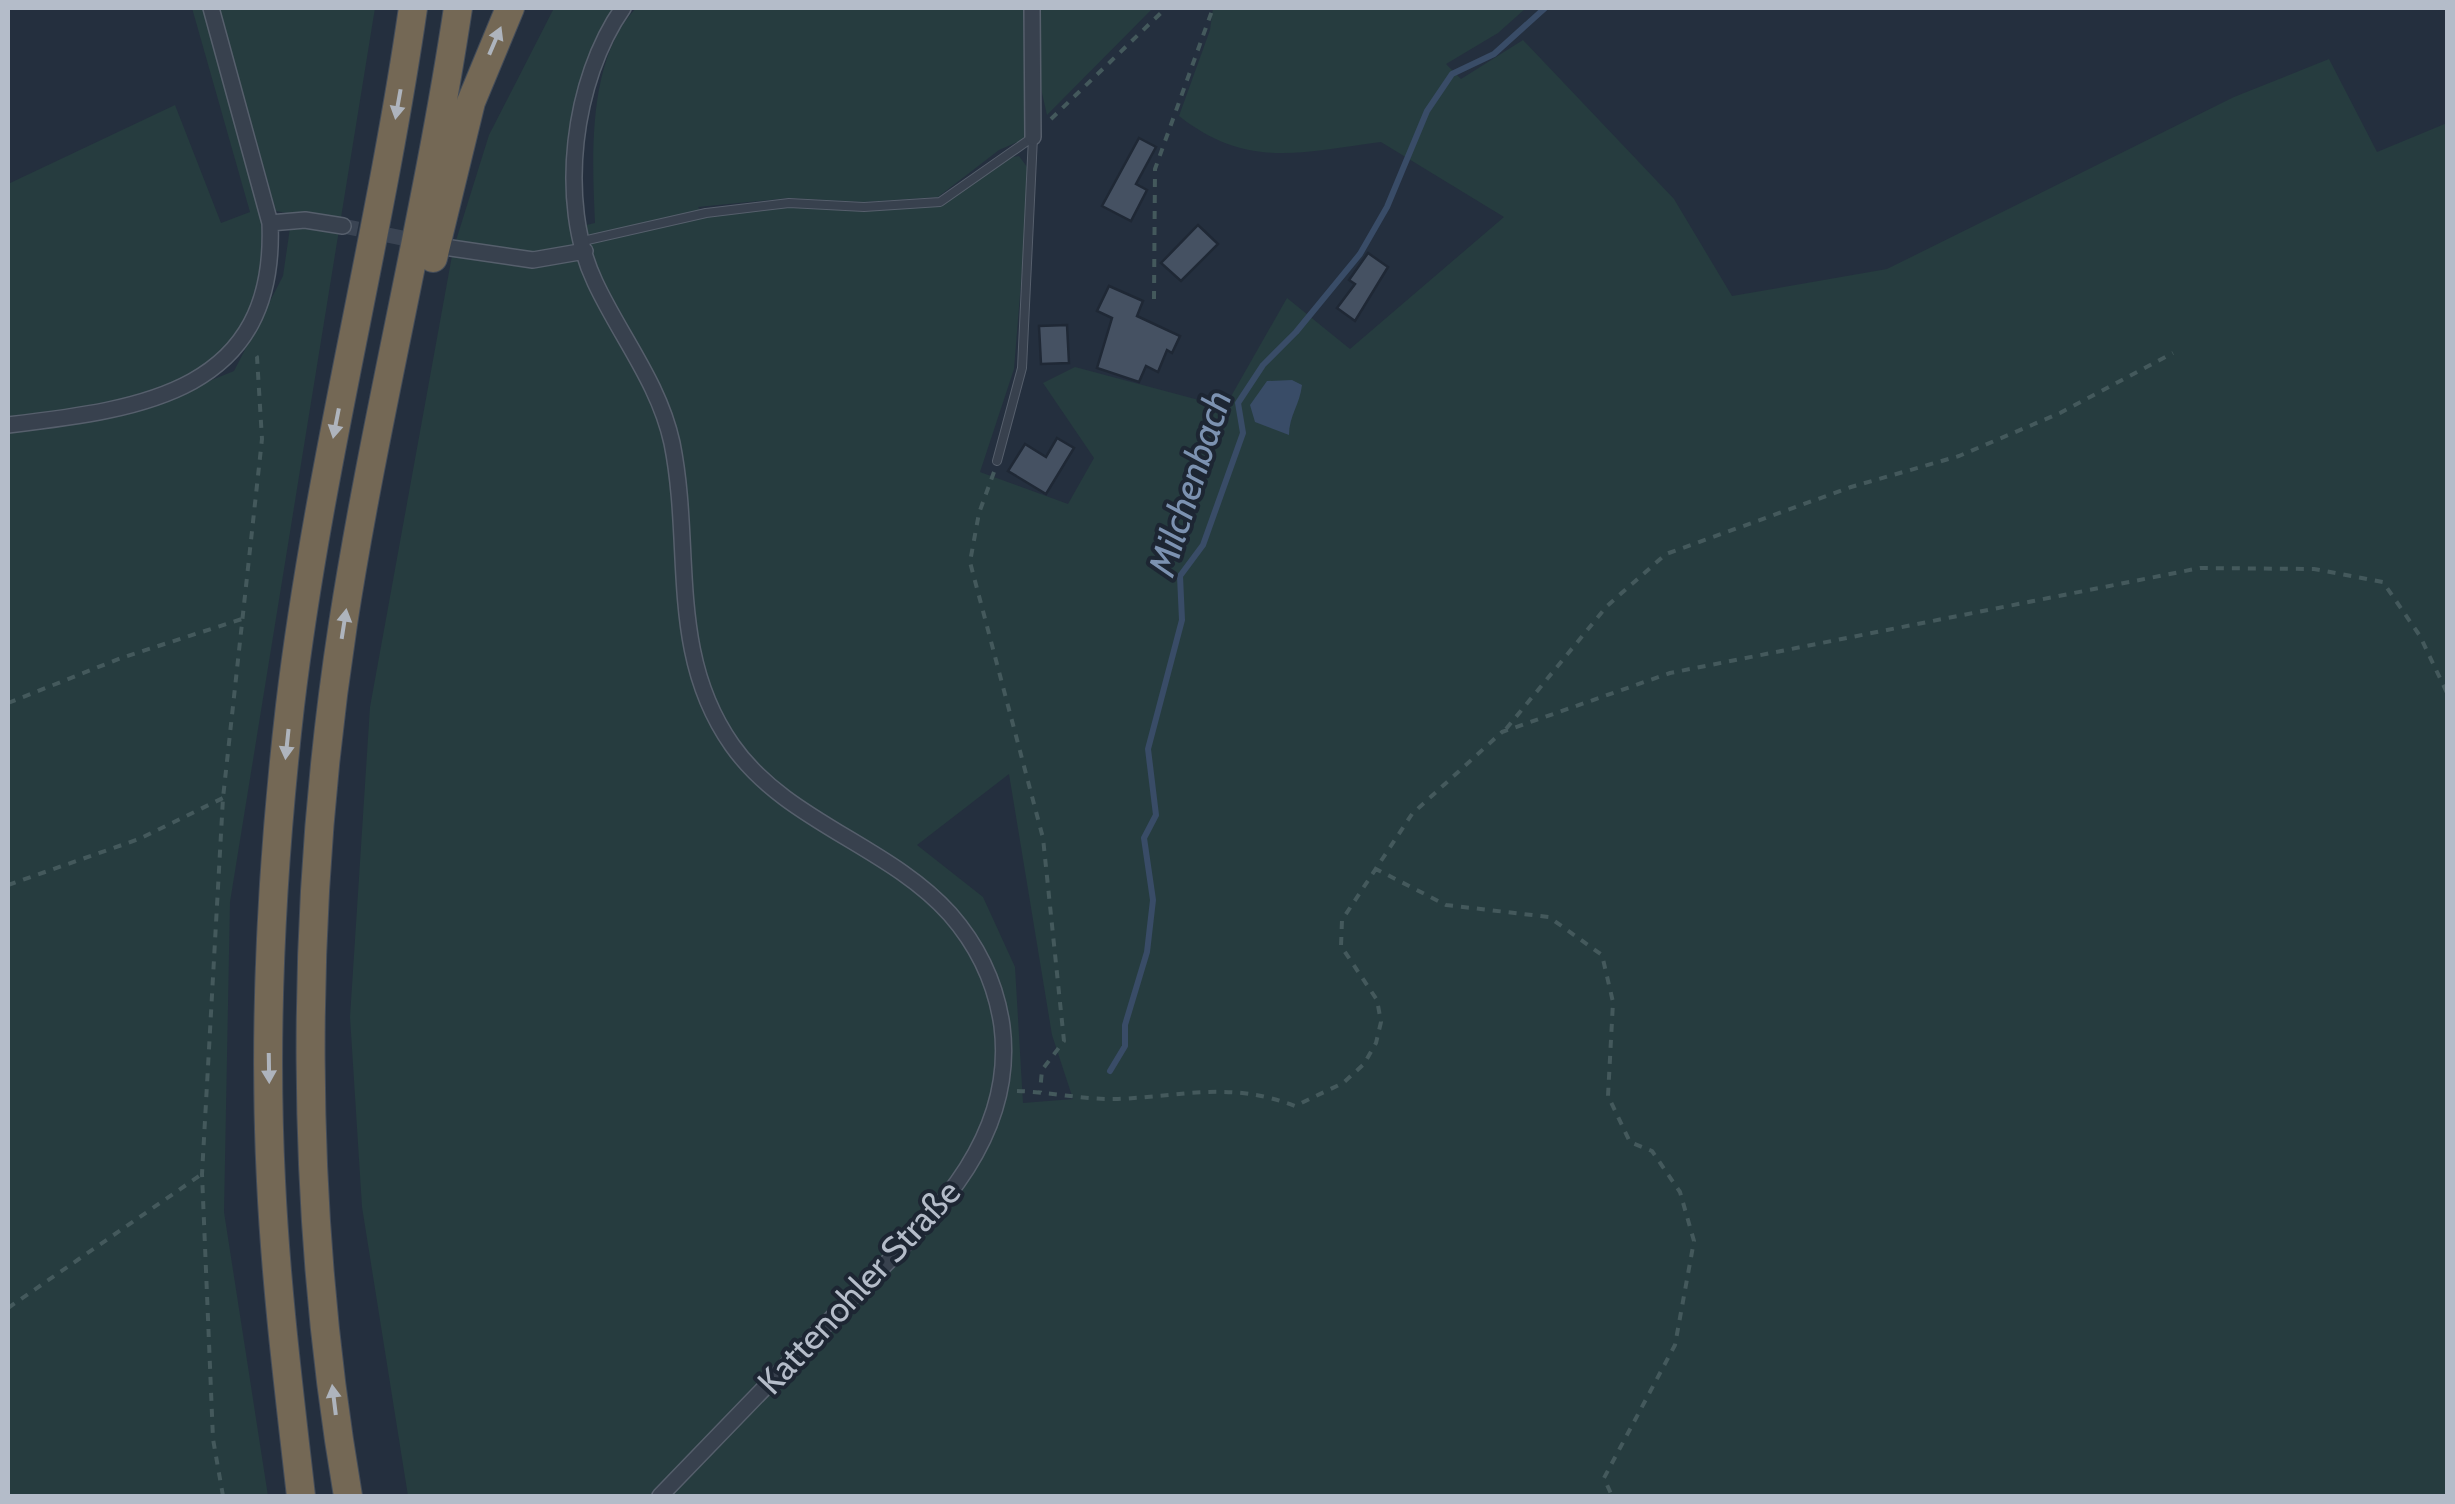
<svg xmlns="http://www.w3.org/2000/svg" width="2455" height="1504" font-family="Cabin,sans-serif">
<rect width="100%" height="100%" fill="#242f3e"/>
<path fill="#263c3f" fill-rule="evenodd" d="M 192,8 L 211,8 L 270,223 L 257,316 L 189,386 L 8,425 L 8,184 L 175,105 L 221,223 L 250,212 Z
M 219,8 L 375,8 L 230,902 L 224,1212 L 268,1496 L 8,1496 L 8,430 L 130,413 L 234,371 L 283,276 L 292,214 L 276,211 Z
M 554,8 L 623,8 L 580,113 L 582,226 L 595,223 C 592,156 587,60 636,8 L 1027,8 L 1034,135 L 999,150 L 938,197 L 864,202 L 789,198 L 698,207 L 706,216 L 790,207 L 941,204 L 1005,158 L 1019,156 L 1030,171 L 1014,369 L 980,472 L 1068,504 L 1094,458 L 1043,383 L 1075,367 L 1225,407 L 1287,298 L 1350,349 L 1504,217 L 1381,142 C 1302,152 1248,170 1179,116 L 1210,30 L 1213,8 L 1526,8 L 1498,33 L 1446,64 L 1461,79 L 1523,40 L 1674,199 L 1732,296 L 1887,269 L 2234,97 L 2329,59 L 2377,152 L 2447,123 L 2447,1496 L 408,1496 L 362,1207 L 350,1017 L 370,707 L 453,250 L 489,135 ZM 1009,774 L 1052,1035 L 1073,1099 L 1023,1103 L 1015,967 L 983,897 L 917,845 Z
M 1037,8 L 1153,8 L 1047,115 L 1039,80 Z"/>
<path fill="#394c67" d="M 1292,380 L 1302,385 C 1300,404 1289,416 1289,435 L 1255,422 L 1250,405 L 1267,381 Z"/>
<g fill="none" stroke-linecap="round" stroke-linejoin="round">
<path stroke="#394c67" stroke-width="6" d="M 1110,1071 L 1125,1046 L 1125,1025 L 1147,952 L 1153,900 L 1144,838 L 1156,815 L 1148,749 L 1182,620 L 1180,576 L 1203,545 L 1243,433 L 1238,403 L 1263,365 L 1296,332 L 1360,254 L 1387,207 L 1427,111 L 1452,74 L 1494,54 L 1545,8"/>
</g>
<path fill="#455162" stroke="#1f2835" stroke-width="2.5" d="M 1139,138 L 1156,147 L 1136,184 L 1147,190 L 1131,221 L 1102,206 Z
M 1198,225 L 1218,244 L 1181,281 L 1161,263 Z
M 1368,253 L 1388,267 L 1355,321 L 1337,308 L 1355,284 L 1349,280 Z
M 1109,286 L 1143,301 L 1137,316 L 1180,336 L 1172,353 L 1167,350 L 1158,372 L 1146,366 L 1139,382 L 1097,368 L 1112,318 L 1097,311 Z
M 1067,325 L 1069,363 L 1041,364 L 1039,326 Z
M 1057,438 L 1074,448 L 1046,494 L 1008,471 L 1025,444 L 1046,457 Z"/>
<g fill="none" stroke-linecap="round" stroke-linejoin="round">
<path stroke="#3a4453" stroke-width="15" stroke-dasharray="15 8" stroke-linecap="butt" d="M 343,226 L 422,242"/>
<g stroke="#565f6c" stroke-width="10">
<path id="lane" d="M 583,241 L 706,213 L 789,203 L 864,207 L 940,202 L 1033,137
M 997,461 L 1022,368 L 1033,137"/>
</g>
<g stroke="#565f6c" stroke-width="18">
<path id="street" d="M 623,8 C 573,79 557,202 595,282 C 620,336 659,383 672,443 C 693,547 667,653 732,745 C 786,822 888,845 950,914 C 978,946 996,984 1002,1026 C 1018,1152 913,1234 834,1316 C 776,1376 718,1436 660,1496
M 1032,8 L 1033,137
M 270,223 L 305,220 L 343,226
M 451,248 L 533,260 L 585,251
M 8,425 C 143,409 277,392 270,223 L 211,8"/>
</g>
<g stroke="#434c59" stroke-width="30">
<path id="highway" d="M 433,258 L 471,102 L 510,8
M 301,1496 C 289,1391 276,1287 271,1181 C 263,1024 272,863 290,706 C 318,471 379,242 413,8
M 348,1496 C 299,1211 299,910 343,624 C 375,417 427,214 458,8"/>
</g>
<path stroke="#44595c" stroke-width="4" stroke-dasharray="8 8" stroke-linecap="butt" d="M 1051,119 L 1166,8
M 1154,299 L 1155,169 L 1213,8
M 994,472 L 979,513 L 970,562 L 1043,838 L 1064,1041 L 1042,1070 L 1040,1092
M 8,703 L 121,658 L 242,619
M 1506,729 L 1607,606 L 1666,554 L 1851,487 L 1959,456 L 2060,413 L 2173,353
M 1374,868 L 1446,905 L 1549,917 L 1602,955 L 1613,1002 L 1608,1096 L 1630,1142 L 1652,1151 L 1680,1192 L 1694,1241 L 1675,1345 L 1604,1478 L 1612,1496
M 8,885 L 139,839 L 223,798
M 1017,1091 C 1050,1092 1085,1100 1118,1099 C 1185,1096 1230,1081 1295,1106 L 1343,1083 L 1364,1064 L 1376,1043 L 1381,1022 L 1377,1000 L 1341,946 L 1342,920 L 1412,814 L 1502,732 L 1670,673 L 2200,568 L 2314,569 L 2383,582 L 2420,636 L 2448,695
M 8,1308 L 202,1174
M 223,1496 L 213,1439 L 202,1174 L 223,798 L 262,439 L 257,357 L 252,350"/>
<use href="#lane" stroke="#38414e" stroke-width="8"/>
<use href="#street" stroke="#38414e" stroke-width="15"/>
<use href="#highway" stroke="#746855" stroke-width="28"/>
</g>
<defs><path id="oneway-solid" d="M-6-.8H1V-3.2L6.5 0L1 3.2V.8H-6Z" transform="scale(2.5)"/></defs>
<g fill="#aeb4bd">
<use href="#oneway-solid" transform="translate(495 41) rotate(-67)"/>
<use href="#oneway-solid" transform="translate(398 104) rotate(100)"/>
<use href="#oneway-solid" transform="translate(336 423) rotate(101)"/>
<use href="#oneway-solid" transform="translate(344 624) rotate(-81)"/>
<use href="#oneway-solid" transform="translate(287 744) rotate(96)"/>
<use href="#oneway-solid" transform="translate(269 1068) rotate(89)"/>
<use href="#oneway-solid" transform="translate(334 1400) rotate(-97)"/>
</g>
<g text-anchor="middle" stroke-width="8" stroke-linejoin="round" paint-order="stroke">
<g font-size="35" fill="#b4bcc9" stroke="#1d2633">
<text transform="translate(859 1287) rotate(-47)" y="12">Kattenohler Straße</text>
</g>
<g font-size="38" font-style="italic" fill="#7c92b1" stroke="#1d2633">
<text transform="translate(1190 483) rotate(-72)" y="13">Milchenbach</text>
</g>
</g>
<rect width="2455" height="1504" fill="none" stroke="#b4bcc9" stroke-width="20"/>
</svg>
